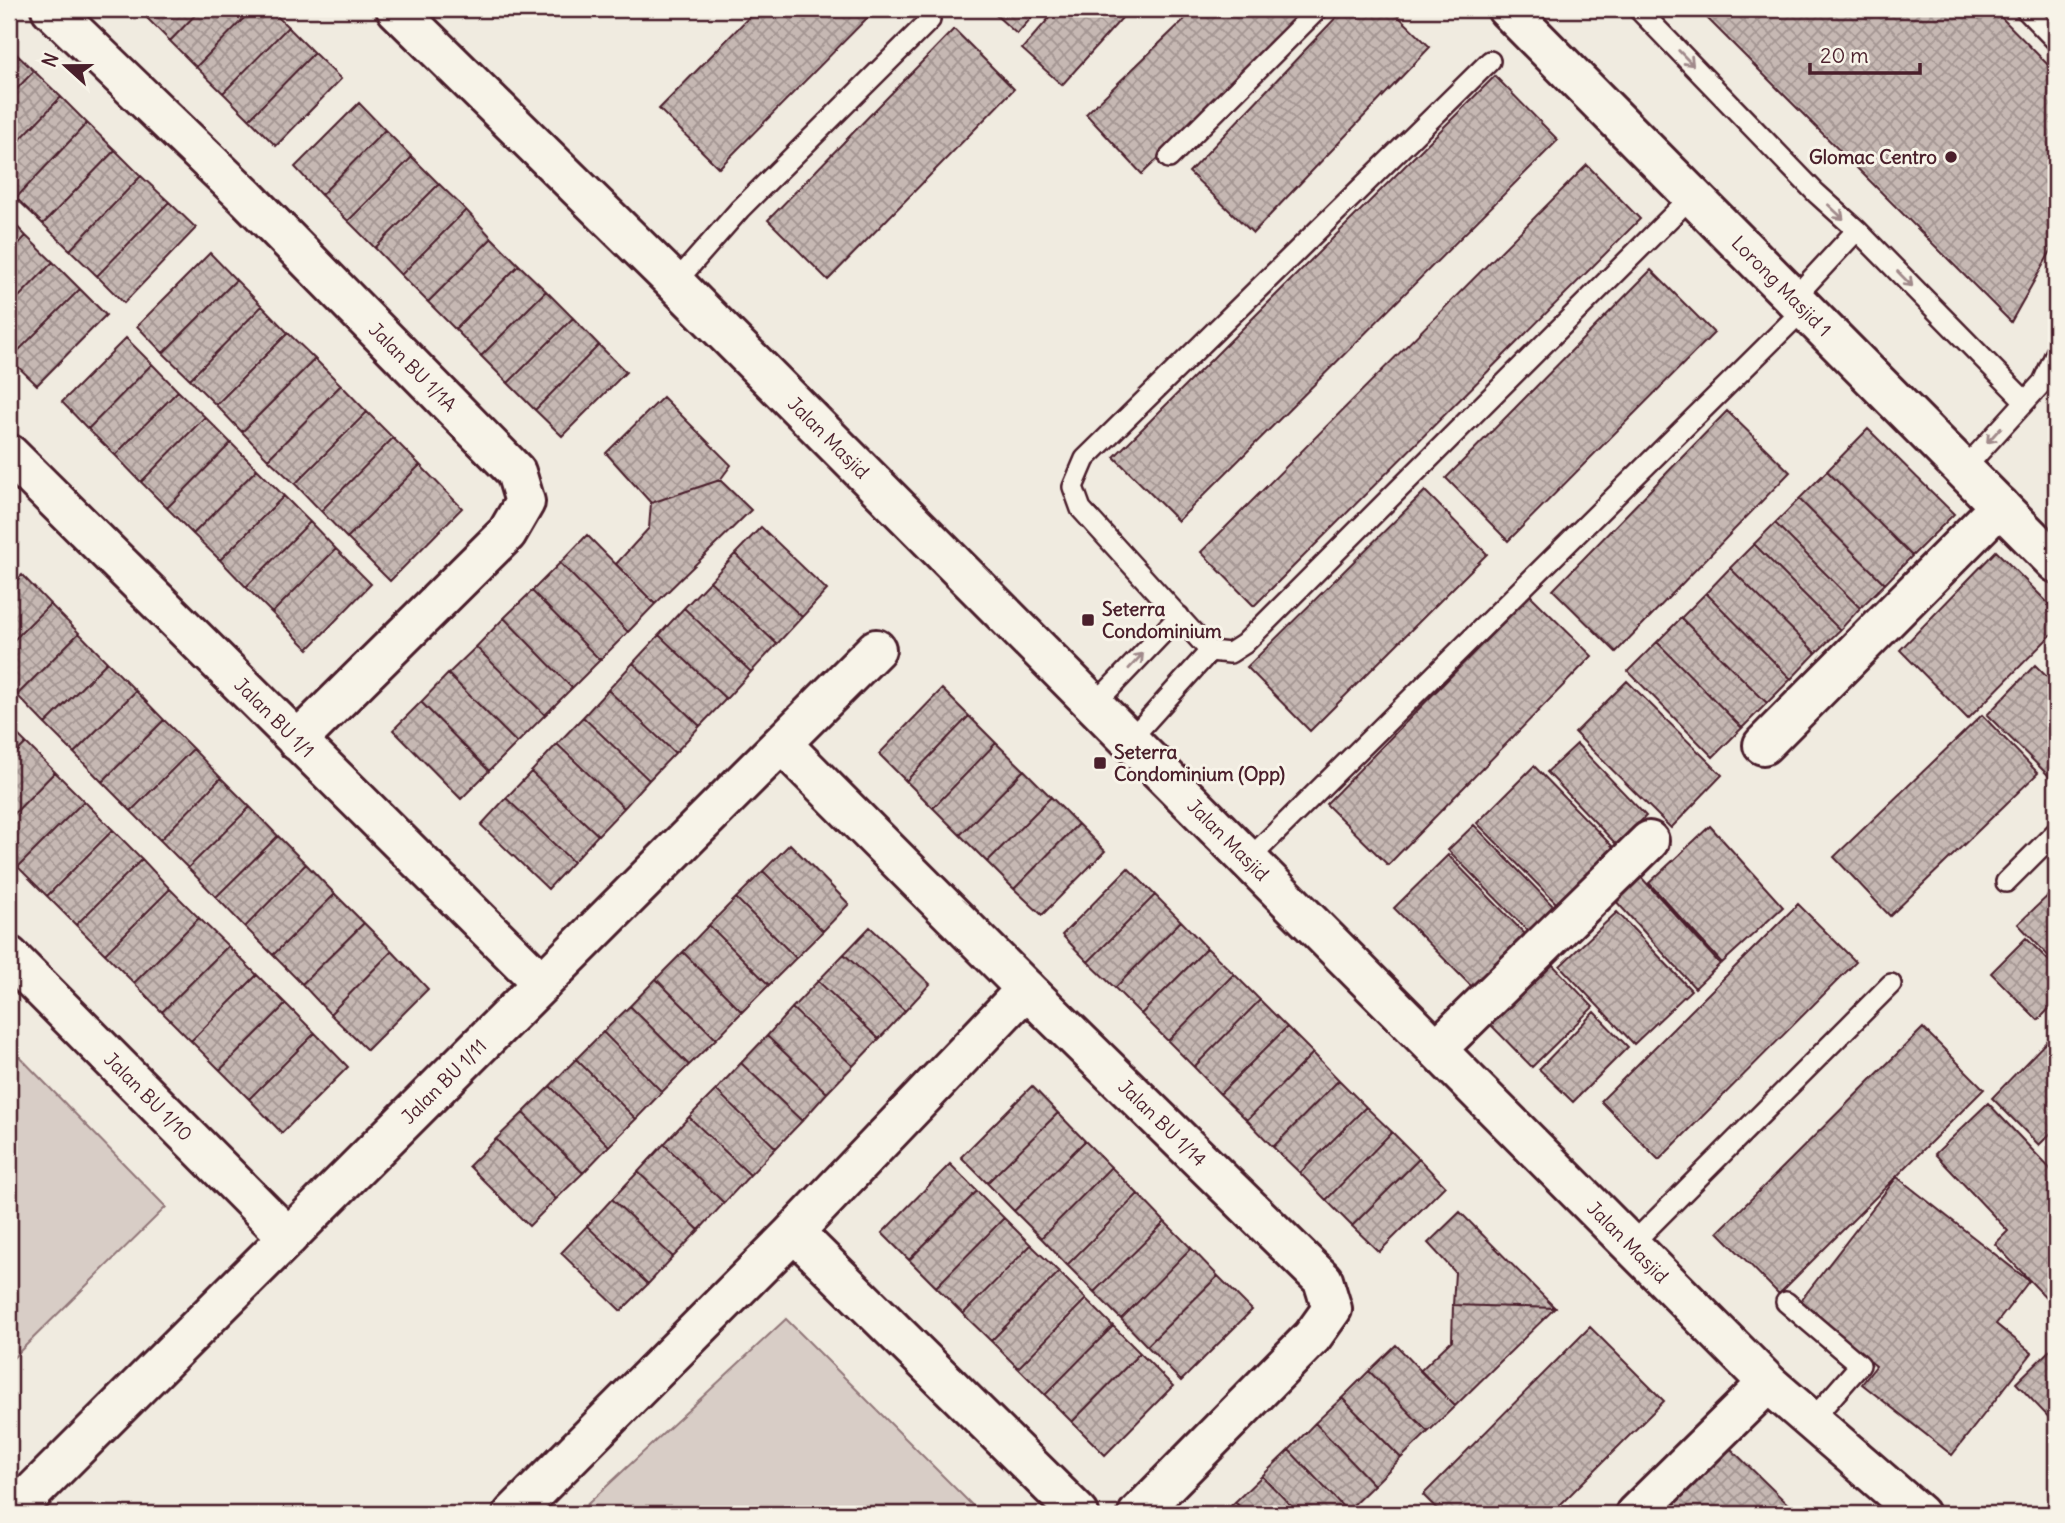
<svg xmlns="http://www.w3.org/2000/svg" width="2065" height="1523" font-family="Delius,sans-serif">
<defs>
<pattern id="building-cross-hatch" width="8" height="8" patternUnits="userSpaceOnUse" patternTransform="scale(1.75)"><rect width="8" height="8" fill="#c6b8b3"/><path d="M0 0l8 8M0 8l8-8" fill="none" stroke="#a39592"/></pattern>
</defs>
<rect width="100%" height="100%" fill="#f0ebe0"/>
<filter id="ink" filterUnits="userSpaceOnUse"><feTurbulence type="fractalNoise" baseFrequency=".0143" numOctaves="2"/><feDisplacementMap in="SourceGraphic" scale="14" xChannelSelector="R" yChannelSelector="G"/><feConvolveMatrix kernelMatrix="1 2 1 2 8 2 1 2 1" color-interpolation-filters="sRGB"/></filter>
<g filter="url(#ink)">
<path fill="#d8cdc6" stroke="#917678" stroke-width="2" d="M 9,1046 L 166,1207 L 9,1362 Z
M 786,1319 L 981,1514 L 577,1514 Z"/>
<path fill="url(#building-cross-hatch)" stroke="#4a1f2b" stroke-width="2" d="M 148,9 L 201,9 L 170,41 L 143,14 Z
M 201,9 L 253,9 L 196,67 L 170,41 Z
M 253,9 L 270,9 L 288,27 L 223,93 L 196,67 Z
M 757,9 L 876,9 L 719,168 L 659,109 Z
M 989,9 L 1039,9 L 1017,34 Z
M 1057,9 L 1130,9 L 1062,85 L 1022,49 Z
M 1195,9 L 1313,9 L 1142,174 L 1086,114 Z
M 1344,9 L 1391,9 L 1430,47 L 1253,233 L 1189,172 Z
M 1698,9 L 1993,9 L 2056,73 L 2056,242 L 2011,322 Z
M 288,27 L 314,53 L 249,119 L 223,93 Z
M 954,29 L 1014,89 L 828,280 L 768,220 Z
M 9,47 L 34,71 L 9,97 Z
M 314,53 L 341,79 L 276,146 L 249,119 Z
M 34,71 L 61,97 L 9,151 L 9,97 Z
M 1495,76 L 1558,140 L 1178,521 L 1114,457 Z
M 61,97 L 87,123 L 16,198 L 9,191 L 9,151 Z
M 359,103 L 385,130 L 321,195 L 295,167 Z
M 87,123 L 115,150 L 43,224 L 16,198 Z
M 385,130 L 412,157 L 348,221 L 321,195 Z
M 115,150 L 141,176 L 70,250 L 43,224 Z
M 412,157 L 439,184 L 375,248 L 348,221 Z
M 1587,165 L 1640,219 L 1254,606 L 1201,552 Z
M 141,176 L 169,202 L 97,276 L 70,250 Z
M 439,184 L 466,210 L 401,275 L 375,248 Z
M 169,202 L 196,228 L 124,303 L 97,276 Z
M 466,210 L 492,238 L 428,302 L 401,275 Z
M 9,218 L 26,236 L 9,254 Z
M 26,236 L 53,262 L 9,307 L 9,254 Z
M 492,238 L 519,265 L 455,329 L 428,302 Z
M 210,253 L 236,280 L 163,353 L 137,326 Z
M 53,262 L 80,289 L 10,359 L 9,307 Z
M 519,265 L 546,291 L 481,356 L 455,329 Z
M 1651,270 L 1714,333 L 1508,541 L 1446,478 Z
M 236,280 L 262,306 L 190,379 L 163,353 Z
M 80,289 L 106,315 L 37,385 L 10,359 Z
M 546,291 L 573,318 L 508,383 L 481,356 Z
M 262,306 L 288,333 L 216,405 L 190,379 Z
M 573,318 L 599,345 L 535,410 L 508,383 Z
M 288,333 L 315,359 L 242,432 L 216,405 Z
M 126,338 L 152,364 L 88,429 L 62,402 Z
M 599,345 L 626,372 L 562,436 L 535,410 Z
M 315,359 L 341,385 L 268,459 L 242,432 Z
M 152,364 L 178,391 L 115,455 L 88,429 Z
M 341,385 L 367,412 L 295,484 L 268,459 Z
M 178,391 L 205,417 L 141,482 L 115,455 Z
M 663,397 L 731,465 L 720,480 L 651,503 L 606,453 Z
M 1727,411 L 1790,472 L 1616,652 L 1553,590 Z
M 367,412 L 393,438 L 321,511 L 295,484 Z
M 205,417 L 231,443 L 167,508 L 141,482 Z
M 1868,429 L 1954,514 L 1912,556 L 1827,471 Z
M 393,438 L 420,465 L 347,538 L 321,511 Z
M 231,443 L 257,469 L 193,534 L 167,508 Z
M 420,465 L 462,508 L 390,581 L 347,538 Z
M 257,469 L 284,496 L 220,560 L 193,534 Z
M 1827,471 L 1912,556 L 1885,584 L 1799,499 Z
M 720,480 L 751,510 L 655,604 L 616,564 L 649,528 L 651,503 Z
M 1425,491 L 1487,554 L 1310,731 L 1247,667 Z
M 284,496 L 310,522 L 246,587 L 220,560 Z
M 1799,499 L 1885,584 L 1860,608 L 1775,523 Z
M 310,522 L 336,549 L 272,613 L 246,587 Z
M 1775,523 L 1860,608 L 1840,630 L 1754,544 Z
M 761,527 L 827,590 L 802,617 L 735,554 Z
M 587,535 L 655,604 L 628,632 L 560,563 Z
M 1754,544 L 1840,630 L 1816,653 L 1730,568 Z
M 336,549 L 371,584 L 308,649 L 272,613 Z
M 1996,551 L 2056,611 L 2056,630 L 1968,719 L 1900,650 Z
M 735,554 L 802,617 L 777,644 L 710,581 Z
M 560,563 L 628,632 L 600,660 L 532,591 Z
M 1730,568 L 1816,653 L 1791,679 L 1706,593 Z
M 22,575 L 50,604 L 9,645 L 9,588 Z
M 710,581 L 777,644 L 751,672 L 684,608 Z
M 532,591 L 600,660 L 572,688 L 504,618 Z
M 1706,593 L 1791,679 L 1767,703 L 1681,618 Z
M 1530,595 L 1592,656 L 1388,865 L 1326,804 Z
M 50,604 L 79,633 L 17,695 L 9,687 L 9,645 Z
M 684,608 L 751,672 L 726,699 L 659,635 Z
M 504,618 L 572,688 L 545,715 L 476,647 Z
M 1681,618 L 1767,703 L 1742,728 L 1657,642 Z
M 79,633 L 107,662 L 45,724 L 17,695 Z
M 659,635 L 726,699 L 700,726 L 633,663 Z
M 1657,642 L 1742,728 L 1713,757 L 1628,671 Z
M 476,647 L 545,715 L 517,743 L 448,674 Z
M 107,662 L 136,691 L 74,753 L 45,724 Z
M 633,663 L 700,726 L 675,753 L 608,690 Z
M 2035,665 L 2056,686 L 2056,783 L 1987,715 Z
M 448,674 L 517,743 L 489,771 L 421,702 Z
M 1627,681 L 1722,775 L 1671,828 L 1575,733 Z
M 942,689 L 969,716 L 906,781 L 879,754 Z
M 608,690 L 675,753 L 649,780 L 583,717 Z
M 136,691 L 164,720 L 102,782 L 74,753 Z
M 421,702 L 489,771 L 461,799 L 393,730 Z
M 1982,715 L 2038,773 L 1890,916 L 1834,857 Z
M 969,716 L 996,743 L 933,808 L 906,781 Z
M 583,717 L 649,780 L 624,808 L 557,744 Z
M 164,720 L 193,749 L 131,811 L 102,782 Z
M 9,726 L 26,743 L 9,760 Z
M 26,743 L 55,772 L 9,819 L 9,760 Z
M 996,743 L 1024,770 L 960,835 L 933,808 Z
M 557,744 L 624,808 L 598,835 L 531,772 Z
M 1577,744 L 1646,816 L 1617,845 L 1547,772 Z
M 193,749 L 221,778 L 160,840 L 131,811 Z
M 1534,766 L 1615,849 L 1558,905 L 1477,823 Z
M 1024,770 L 1051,797 L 987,862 L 960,835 Z
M 55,772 L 84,801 L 18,867 L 9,858 L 9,819 Z
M 531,772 L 598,835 L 573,862 L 506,798 Z
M 221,778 L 250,807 L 188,868 L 160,840 Z
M 1051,797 L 1078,824 L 1014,889 L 987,862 Z
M 506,798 L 573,862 L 548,889 L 481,825 Z
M 84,801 L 113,830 L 47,896 L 18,867 Z
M 250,807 L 278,836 L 216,897 L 188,868 Z
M 1078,824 L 1105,851 L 1042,915 L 1014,889 Z
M 1474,825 L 1555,908 L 1530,933 L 1448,850 Z
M 1710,826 L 1783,907 L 1722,963 L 1649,883 Z
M 113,830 L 142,859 L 76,925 L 47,896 Z
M 278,836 L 306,864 L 245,927 L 216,897 Z
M 790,844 L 849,904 L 823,931 L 763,871 Z
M 1448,855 L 1525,934 L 1472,987 L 1394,908 Z
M 142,859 L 170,889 L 105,954 L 76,925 Z
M 306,864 L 335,894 L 273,955 L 245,927 Z
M 1128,868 L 1155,895 L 1088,962 L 1062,935 Z
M 763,871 L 823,931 L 796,958 L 736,898 Z
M 1640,876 L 1720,964 L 1695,988 L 1614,899 Z
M 2056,888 L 2056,964 L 2018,924 Z
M 170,889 L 199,918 L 134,983 L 105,954 Z
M 335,894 L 364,923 L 302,984 L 273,955 Z
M 1155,895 L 1181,921 L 1115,988 L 1088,962 Z
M 736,898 L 796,958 L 769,985 L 709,925 Z
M 1798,904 L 1856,962 L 1659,1160 L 1601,1101 Z
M 1617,912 L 1691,990 L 1634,1044 L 1560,966 Z
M 199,918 L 228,946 L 162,1012 L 134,983 Z
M 1181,921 L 1207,948 L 1141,1014 L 1115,988 Z
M 364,923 L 392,951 L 330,1014 L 302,984 Z
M 709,925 L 769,985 L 742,1012 L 683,952 Z
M 870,927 L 930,984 L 905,1011 L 844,954 Z
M 2026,938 L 2056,968 L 2056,1002 L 2038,1020 L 1991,973 Z
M 228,946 L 257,975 L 191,1041 L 162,1012 Z
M 1207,948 L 1234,974 L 1168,1041 L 1141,1014 Z
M 392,951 L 428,989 L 367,1050 L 330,1014 Z
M 683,952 L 742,1012 L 716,1039 L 656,979 Z
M 844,954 L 905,1011 L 879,1039 L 818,981 Z
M 1550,962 L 1593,1007 L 1532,1067 L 1488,1022 Z
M 1234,974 L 1260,1000 L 1194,1067 L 1168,1041 Z
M 257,975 L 286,1004 L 220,1070 L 191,1041 Z
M 656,979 L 716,1039 L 689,1065 L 630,1006 Z
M 818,981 L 879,1039 L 853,1066 L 792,1008 Z
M 1260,1000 L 1287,1027 L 1220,1094 L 1194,1067 Z
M 286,1004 L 315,1033 L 249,1099 L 220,1070 Z
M 630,1006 L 689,1065 L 662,1092 L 603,1032 Z
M 792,1008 L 853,1066 L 827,1093 L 767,1036 Z
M 1594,1012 L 1628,1047 L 1573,1102 L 1539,1069 Z
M 1287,1027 L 1313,1053 L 1247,1120 L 1220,1094 Z
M 1923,1028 L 1984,1089 L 1779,1294 L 1718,1232 Z
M 603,1032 L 662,1092 L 636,1119 L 576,1059 Z
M 315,1033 L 348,1067 L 282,1133 L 249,1099 Z
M 2053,1035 L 2056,1039 L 2056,1128 L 2039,1145 L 1992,1098 Z
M 767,1036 L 827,1093 L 802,1121 L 741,1063 Z
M 1313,1053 L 1339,1080 L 1273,1147 L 1247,1120 Z
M 576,1059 L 636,1119 L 609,1146 L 550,1086 Z
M 741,1063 L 802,1121 L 776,1148 L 716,1090 Z
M 1339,1080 L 1366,1107 L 1300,1173 L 1273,1147 Z
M 550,1086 L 609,1146 L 583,1173 L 523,1113 Z
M 1032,1086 L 1058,1113 L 987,1183 L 961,1157 Z
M 716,1090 L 776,1148 L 750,1175 L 689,1117 Z
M 1988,1103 L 2056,1175 L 2056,1308 L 1995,1244 L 2008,1231 L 1935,1154 Z
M 1366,1107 L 1392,1132 L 1326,1200 L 1300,1173 Z
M 523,1113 L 583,1173 L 556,1199 L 496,1139 Z
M 1058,1113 L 1085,1141 L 1014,1211 L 987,1183 Z
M 689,1117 L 750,1175 L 724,1203 L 664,1144 Z
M 1392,1132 L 1419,1159 L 1352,1226 L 1326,1200 Z
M 496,1139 L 556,1199 L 529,1226 L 469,1166 Z
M 1085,1141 L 1111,1167 L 1041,1238 L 1014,1211 Z
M 664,1144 L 724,1203 L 699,1230 L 638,1172 Z
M 1419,1159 L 1445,1186 L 1379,1252 L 1352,1226 Z
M 950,1164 L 977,1191 L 909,1260 L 882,1233 Z
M 1111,1167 L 1138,1194 L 1067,1265 L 1041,1238 Z
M 638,1172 L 699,1230 L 673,1257 L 612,1199 Z
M 1897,1177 L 2029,1281 L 1996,1324 L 2032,1353 L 1952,1455 L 1862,1384 L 1876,1366 L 1798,1304 Z
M 977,1191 L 1004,1218 L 936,1287 L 909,1260 Z
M 1138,1194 L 1165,1222 L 1094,1292 L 1067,1265 Z
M 612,1199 L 673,1257 L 648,1284 L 587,1226 Z
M 1460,1212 L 1555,1308 L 1453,1305 L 1455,1272 L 1428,1243 Z
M 1004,1218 L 1031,1245 L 963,1314 L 936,1287 Z
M 1165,1222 L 1191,1248 L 1121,1319 L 1094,1292 Z
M 587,1226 L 648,1284 L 621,1311 L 561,1253 Z
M 1031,1245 L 1059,1272 L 991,1341 L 963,1314 Z
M 1191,1248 L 1218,1276 L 1147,1346 L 1121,1319 Z
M 1059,1272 L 1086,1299 L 1018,1368 L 991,1341 Z
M 1218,1276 L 1252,1310 L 1181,1381 L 1147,1346 Z
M 1086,1299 L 1113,1326 L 1045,1395 L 1018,1368 Z
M 1453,1305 L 1555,1308 L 1455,1406 L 1420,1371 L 1452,1340 Z
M 1113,1326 L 1140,1353 L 1072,1422 L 1045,1395 Z
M 1590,1327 L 1664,1401 L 1551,1514 L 1442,1514 L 1423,1495 Z
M 2056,1344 L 2056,1425 L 2016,1383 Z
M 1396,1345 L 1455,1406 L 1428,1432 L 1369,1371 Z
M 1140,1353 L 1173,1386 L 1105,1455 L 1072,1422 Z
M 1369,1371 L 1428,1432 L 1401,1458 L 1342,1398 Z
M 1342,1398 L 1401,1458 L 1374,1485 L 1315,1423 Z
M 1315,1423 L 1374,1485 L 1347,1511 L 1289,1450 Z
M 1729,1447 L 1798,1514 L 1664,1514 Z
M 1289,1450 L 1347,1511 L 1344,1514 L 1299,1514 L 1262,1476 Z
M 1262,1476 L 1299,1514 L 1247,1514 L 1235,1502 Z
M 1235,1502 L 1247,1514 L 1223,1514 Z"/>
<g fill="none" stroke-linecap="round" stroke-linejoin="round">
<g stroke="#4a1f2b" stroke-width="24">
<path id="service" d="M 1638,9 L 1816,193 L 1857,230 L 2025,401
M 2025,9 L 2056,41
M 1490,61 L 1085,459 L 1073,487 L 1081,509 L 1210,651 L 1230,653 L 1244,644 L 1692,196
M 1169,158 L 1318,9
M 675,283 L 740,209 L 930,20
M 1794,298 L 1857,230
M 1964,469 L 2043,382 L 2056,353
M 1094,705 L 1179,616
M 1129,741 L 1210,651
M 1248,860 L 1805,308
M 2006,882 L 2056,832
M 1631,1245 L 1891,984
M 1786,1302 L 1860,1365 L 1811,1421"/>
</g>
<g stroke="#4a1f2b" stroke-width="44">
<g id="minor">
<path id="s1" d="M 51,9 L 247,198 L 516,472 L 525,502 L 507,533 L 297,741"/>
<path id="s2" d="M 1507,9 L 2056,563"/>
<path id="s3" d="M 9,454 L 542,983"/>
<path id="s4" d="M 782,744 L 1026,989 L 1323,1280 L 1332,1309 L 1312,1337 L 1138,1514"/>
<path d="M 1763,745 L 2000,506"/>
<path id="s5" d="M 9,956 L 288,1237"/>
<path d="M 1437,1049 L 1649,841"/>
<path d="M 794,1232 L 1079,1514"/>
<path id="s6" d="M 11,1514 L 876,649"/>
<path d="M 513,1514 L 794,1232 L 1026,989"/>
<path d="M 1635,1514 L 1768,1383"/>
</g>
</g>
<g stroke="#4a1f2b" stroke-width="44">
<g id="tertiary">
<path id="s7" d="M 396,9 L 675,283 L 1768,1383 L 1919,1514"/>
</g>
</g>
<use href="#service" stroke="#f7f3e8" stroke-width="19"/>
<use href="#minor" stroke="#f7f3e8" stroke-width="38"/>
<use href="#tertiary" stroke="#f7f3e8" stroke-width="38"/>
</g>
<defs><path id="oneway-shaft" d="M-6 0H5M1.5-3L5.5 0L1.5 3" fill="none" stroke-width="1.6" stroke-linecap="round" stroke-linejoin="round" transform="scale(1.75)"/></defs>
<g stroke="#a0898a">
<use href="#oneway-shaft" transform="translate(1686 58) rotate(46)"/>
<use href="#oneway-shaft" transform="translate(1836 212) rotate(43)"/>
<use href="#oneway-shaft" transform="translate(1905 279) rotate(45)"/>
<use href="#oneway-shaft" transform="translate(1994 435) rotate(132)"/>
<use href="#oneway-shaft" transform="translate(1136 661) rotate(-47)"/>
</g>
</g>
<g fill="#4a1f2b" stroke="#f7f3e8" stroke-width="2.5">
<circle cx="1951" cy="157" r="7"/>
<rect x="1081" y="613" width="14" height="14" rx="3.5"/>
<rect x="1093" y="756" width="14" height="14" rx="3.5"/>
</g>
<g text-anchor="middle" stroke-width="6" stroke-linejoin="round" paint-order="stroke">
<g font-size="19" font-weight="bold" fill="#4a1f2b" stroke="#f7f3e8" text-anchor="start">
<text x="1937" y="164" text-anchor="end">Glomac Centro</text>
<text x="1102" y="616">Seterra<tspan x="1102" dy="22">Condominium</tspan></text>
<text x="1114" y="759">Seterra<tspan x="1114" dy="22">Condominium (Opp)</tspan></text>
</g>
<g font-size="19" fill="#4a1f2b" stroke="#f7f3e8">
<text dy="7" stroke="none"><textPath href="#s2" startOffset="390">Lorong Masjid 1</textPath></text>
<text dy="7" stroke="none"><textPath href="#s1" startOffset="509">Jalan BU 1/1A</textPath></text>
<text dy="7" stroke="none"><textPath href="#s7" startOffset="609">Jalan Masjid</textPath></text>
<text dy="7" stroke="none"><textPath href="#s3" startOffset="374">Jalan BU 1/1</textPath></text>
<text dy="7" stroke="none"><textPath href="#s7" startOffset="1176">Jalan Masjid</textPath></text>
<text dy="7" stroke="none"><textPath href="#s6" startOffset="612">Jalan BU 1/11</textPath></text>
<text dy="7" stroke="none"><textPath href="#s5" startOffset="198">Jalan BU 1/10</textPath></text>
<text dy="7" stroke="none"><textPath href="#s4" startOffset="537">Jalan BU 1/14</textPath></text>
<text dy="7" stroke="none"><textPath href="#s7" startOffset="1743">Jalan Masjid</textPath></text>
</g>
</g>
<rect width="2065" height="1523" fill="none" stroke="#f7f3e8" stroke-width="35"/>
<rect x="18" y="18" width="2030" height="1488" fill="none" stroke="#4a1f2b" stroke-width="2.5" filter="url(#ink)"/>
<g transform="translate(66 66) rotate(291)" stroke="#f7f3e8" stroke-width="5" paint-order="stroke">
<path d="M0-5L12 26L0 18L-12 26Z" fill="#4a1f2b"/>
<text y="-10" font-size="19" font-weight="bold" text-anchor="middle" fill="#4a1f2b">N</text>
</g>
<path d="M1810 63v10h110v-10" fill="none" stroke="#4a1f2b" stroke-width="3.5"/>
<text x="1820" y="63" font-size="21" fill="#4a1f2b" stroke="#f7f3e8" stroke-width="5" paint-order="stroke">20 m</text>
</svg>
